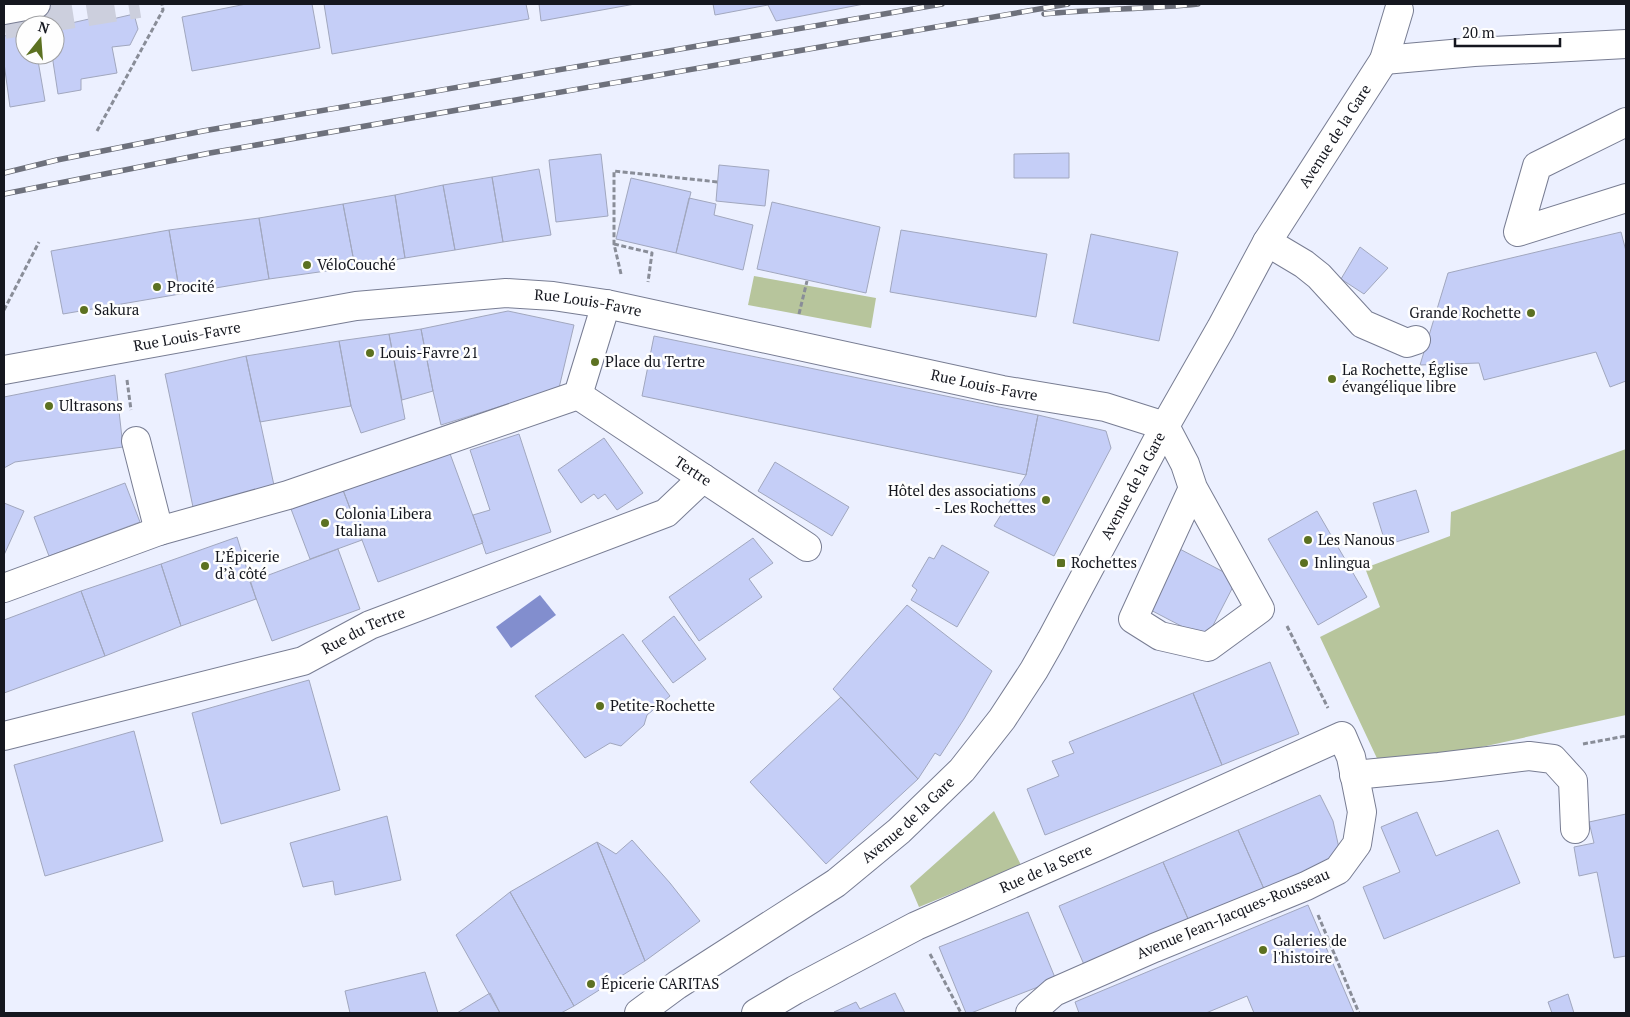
<svg xmlns="http://www.w3.org/2000/svg" width="1630" height="1017" font-family="'PT Serif',serif">
<rect width="100%" height="100%" fill="#ecf0ff"/>
<path fill="#b7c59c" d="M 754,276 L 876,298 L 871,328 L 748,305 Z
M 1626,449 L 1626,715 L 1382,769 L 1320,637 L 1380,607 L 1365,568 L 1450,536 L 1451,512 Z
M 994,811 L 1021,865 L 919,907 L 910,886 Z"/>
<path fill="#828ece" d="M 540,595 L 556,615 L 511,648 L 496,627 Z"/>
<path fill="#c5cef7" stroke="#a1a7be" d="M 246,4 L 312,4 L 320,48 L 192,71 L 182,17 Z
M 324,4 L 526,4 L 529,19 L 332,54 Z
M 539,4 L 635,4 L 541,21 Z
M 713,4 L 864,4 L 776,21 L 768,5 L 715,15 Z
M 134,14 L 138,29 L 130,45 L 112,47 L 117,73 L 81,79 L 81,90 L 58,94 L 52,55 L 55,55 L 55,29 L 68,28 L 67,24 L 89,19 L 95,23 Z
M 25,32 L 25,55 L 37,55 L 45,101 L 10,107 L 4,63 L 4,36 Z
M 1069,153 L 1069,178 L 1014,178 L 1014,154 Z
M 601,154 L 608,216 L 556,222 L 549,160 Z
M 719,165 L 769,170 L 765,206 L 716,201 Z
M 539,169 L 551,235 L 503,242 L 492,177 Z
M 492,177 L 503,242 L 455,250 L 443,185 Z
M 631,178 L 691,192 L 676,253 L 616,239 Z
M 443,185 L 455,250 L 405,258 L 395,195 Z
M 395,195 L 405,258 L 355,267 L 343,204 Z
M 689,198 L 716,204 L 714,215 L 753,225 L 743,270 L 676,253 Z
M 772,202 L 880,227 L 866,293 L 757,269 Z
M 343,204 L 355,267 L 269,279 L 259,218 Z
M 259,218 L 269,279 L 180,294 L 169,230 Z
M 169,230 L 180,294 L 63,314 L 51,251 Z
M 901,230 L 1047,254 L 1036,317 L 890,292 Z
M 1621,232 L 1626,251 L 1626,381 L 1610,387 L 1596,352 L 1484,380 L 1479,363 L 1420,365 L 1448,273 Z
M 1091,234 L 1178,252 L 1159,341 L 1073,323 Z
M 1360,247 L 1388,268 L 1364,294 L 1341,279 Z
M 508,311 L 574,325 L 559,388 L 441,425 L 433,391 L 421,329 Z
M 421,329 L 433,391 L 402,400 L 389,334 Z
M 389,334 L 405,419 L 361,433 L 351,406 L 339,341 Z
M 654,336 L 1038,415 L 1026,475 L 642,396 Z
M 339,341 L 351,406 L 260,422 L 246,356 Z
M 246,356 L 275,490 L 193,507 L 165,374 Z
M 115,375 L 123,447 L 15,462 L 4,468 L 4,397 Z
M 1038,415 L 1106,431 L 1111,448 L 1054,556 L 994,526 L 1026,475 Z
M 519,434 L 551,532 L 486,554 L 473,515 L 490,510 L 470,450 Z
M 604,438 L 643,493 L 617,510 L 605,494 L 598,499 L 594,494 L 581,503 L 558,470 Z
M 449,451 L 483,543 L 378,582 L 343,490 Z
M 775,462 L 849,507 L 832,536 L 758,491 Z
M 125,483 L 140,522 L 49,556 L 34,517 Z
M 343,490 L 362,540 L 310,559 L 291,509 Z
M 1416,490 L 1429,532 L 1386,545 L 1373,503 Z
M 4,503 L 24,511 L 4,555 Z
M 1317,511 L 1367,597 L 1318,625 L 1268,539 Z
M 237,537 L 256,599 L 181,626 L 161,564 Z
M 753,538 L 773,563 L 749,579 L 762,597 L 699,641 L 669,597 Z
M 942,545 L 989,572 L 957,627 L 911,600 L 917,590 L 912,586 L 929,557 L 934,559 Z
M 1174,546 L 1237,579 L 1206,639 L 1143,606 Z
M 338,549 L 360,609 L 272,641 L 250,582 Z
M 161,564 L 181,626 L 105,656 L 81,591 Z
M 81,591 L 105,656 L 4,693 L 4,620 Z
M 907,605 L 992,671 L 964,719 L 940,756 L 935,753 L 918,779 L 833,689 Z
M 674,616 L 706,659 L 673,683 L 642,641 Z
M 623,634 L 670,696 L 647,715 L 644,725 L 621,746 L 610,743 L 585,758 L 535,696 Z
M 1270,662 L 1299,734 L 1222,765 L 1193,693 Z
M 309,680 L 340,790 L 221,824 L 192,713 Z
M 1193,693 L 1222,765 L 1045,835 L 1027,789 L 1059,776 L 1052,761 L 1074,753 L 1069,742 Z
M 841,697 L 918,779 L 826,864 L 750,782 Z
M 134,731 L 163,841 L 45,876 L 14,765 Z
M 1320,795 L 1333,821 L 1339,848 L 1326,863 L 1264,889 L 1238,830 Z
M 1417,812 L 1436,856 L 1498,830 L 1520,883 L 1384,939 L 1363,887 L 1400,872 L 1381,827 Z
M 1626,814 L 1626,956 L 1614,958 L 1597,872 L 1579,876 L 1574,847 L 1594,843 L 1589,822 Z
M 387,816 L 401,880 L 335,895 L 333,881 L 303,887 L 290,843 Z
M 1238,830 L 1264,889 L 1189,921 L 1163,862 Z
M 632,840 L 670,883 L 700,921 L 645,961 L 597,842 L 616,854 Z
M 597,842 L 645,961 L 574,1006 L 510,892 Z
M 1163,862 L 1189,921 L 1085,967 L 1059,906 Z
M 510,892 L 574,1006 L 561,1013 L 500,1013 L 456,935 Z
M 1308,905 L 1354,1013 L 1254,1013 L 1247,996 L 1206,1013 L 1079,1013 L 1075,1002 Z
M 1028,912 L 1056,980 L 971,1013 L 966,1013 L 939,947 Z
M 425,972 L 438,1013 L 350,1013 L 345,991 Z
M 490,993 L 500,1013 L 457,1013 Z
M 895,993 L 905,1013 L 834,1012 L 856,1002 L 860,1009 Z
M 1568,994 L 1574,1013 L 1552,1013 L 1548,1002 Z"/>
<g fill="none" stroke-linecap="round" stroke-linejoin="round">
<path stroke="#cccfdd" stroke-width="28" stroke-dasharray="28 14" stroke-linecap="butt" d="M 4,25 L 139,4"/>
<g stroke="#787d93" stroke-width="30">
<g id="minor">
<path d="M 1384,60 L 1474,52 L 1626,44"/>
<path d="M 1626,122 L 1537,166 L 1518,232 L 1626,198"/>
<path d="M 1267,242 L 1304,264 L 1319,276 L 1363,324 L 1407,343 L 1416,340"/>
<path id="s1" d="M 4,370 L 356,306 L 506,293 L 553,296 L 606,304 L 1002,390 L 1105,407 L 1165,426 L 1185,464 L 1193,488 L 1260,609 L 1208,647 L 1160,636 L 1133,619 L 1193,488"/>
<path id="s2" d="M 578,395 L 807,547"/>
<path d="M 136,441 L 159,531"/>
<path d="M 4,588 L 159,531 L 288,495 L 578,395 L 606,304"/>
<path id="s3" d="M 4,736 L 303,661 L 370,625 L 666,513 L 703,478"/>
<path d="M 1354,775 L 1439,767 L 1529,756 L 1553,759 L 1573,781 L 1575,829"/>
<path id="s4" d="M 756,1013 L 795,990 L 916,926 L 1098,846 L 1342,736 L 1351,757 L 1362,812 L 1357,844 L 1338,870 L 1306,886 L 1154,948 L 1054,992 L 1030,1013"/>
</g>
</g>
<g stroke="#787d93" stroke-width="30">
<g id="major">
<path d="M 4,10 L 36,4"/>
<path id="s5" d="M 639,1013 L 677,985 L 836,883 L 899,831 L 962,770 L 1002,719 L 1034,670 L 1051,640 L 1165,426 L 1221,328 L 1267,242 L 1384,60 L 1399,10"/>
</g>
</g>
<path stroke="#898d98" stroke-width="3" stroke-dasharray="5 2.5" stroke-linecap="butt" d="M 97,131 L 163,10 L 162,4
M 614,244 L 652,253 L 648,282
M 621,274 L 614,244 L 614,171 L 718,182
M 4,310 L 39,242
M 799,314 L 807,281
M 127,380 L 131,410
M 1287,626 L 1328,708
M 1583,744 L 1626,736
M 1318,915 L 1359,1013
M 930,954 L 961,1013"/>
<use href="#minor" stroke="#fff" stroke-width="28"/>
<use href="#major" stroke="#fff" stroke-width="28"/>
<g stroke="#6e717c" stroke-width="5.5">
<path id="rail" d="M 1044,14 C 1095,9 1147,9 1198,4
M 4,173 L 57,160 L 203,131 L 942,4
M 4,194 L 210,153 L 1068,4"/>
</g>
<use href="#rail" stroke="#fefefe" stroke-width="4" stroke-dasharray="11" stroke-linecap="butt"/>
</g>
<g fill="#5c7121" stroke="#fefefe" stroke-width="2">
<circle cx="307" cy="265" r="5"/>
<circle cx="157" cy="287" r="5"/>
<circle cx="84" cy="310" r="5"/>
<circle cx="1531" cy="313" r="5"/>
<circle cx="370" cy="353" r="5"/>
<circle cx="595" cy="362" r="5"/>
<circle cx="1332" cy="379" r="5"/>
<circle cx="49" cy="406" r="5"/>
<circle cx="1046" cy="500" r="5"/>
<circle cx="325" cy="523" r="5"/>
<circle cx="1308" cy="540" r="5"/>
<rect x="1056" y="558" width="10" height="10" rx="2.5"/>
<circle cx="1304" cy="563" r="5"/>
<circle cx="205" cy="566" r="5"/>
<circle cx="600" cy="706" r="5"/>
<circle cx="1263" cy="950" r="5"/>
<circle cx="591" cy="984" r="5"/>
</g>
<g text-anchor="middle" stroke-width="5" stroke-linejoin="round" paint-order="stroke">
<g font-size="15" fill="#15171f" stroke="#fefefe">
<text dy="5" stroke="none"><textPath href="#s5" startOffset="1142">Avenue de la Gare</textPath></text>
<text dy="5" stroke="none"><textPath href="#s1" startOffset="591">Rue Louis-Favre</textPath></text>
<text dy="5" stroke="none"><textPath href="#s1" startOffset="186">Rue Louis-Favre</textPath></text>
<text dy="5" stroke="none"><textPath href="#s1" startOffset="996">Rue Louis-Favre</textPath></text>
<text dy="5" stroke="none"><textPath href="#s2" startOffset="138">Tertre</textPath></text>
<text dy="5" stroke="none"><textPath href="#s5" startOffset="738">Avenue de la Gare</textPath></text>
<text dy="5" stroke="none"><textPath href="#s3" startOffset="376">Rue du Tertre</textPath></text>
<text dy="5" stroke="none"><textPath href="#s5" startOffset="332">Avenue de la Gare</textPath></text>
<text dy="5" stroke="none"><textPath href="#s4" startOffset="324">Rue de la Serre</textPath></text>
<text transform="translate(1233 914) rotate(-23)" y="5">Avenue Jean-Jacques-Rousseau</text>
</g>
<g font-size="15" fill="#15171f" stroke="#fefefe" text-anchor="start">
<text x="317" y="270">VéloCouché</text>
<text x="167" y="292">Procité</text>
<text x="94" y="315">Sakura</text>
<text x="1521" y="318" text-anchor="end">Grande Rochette</text>
<text x="380" y="358">Louis-Favre 21</text>
<text x="605" y="367">Place du Tertre</text>
<text x="1342" y="375">La Rochette, Église<tspan x="1342" dy="17">évangélique libre</tspan></text>
<text x="59" y="411">Ultrasons</text>
<text x="1036" y="496" text-anchor="end">Hôtel des associations<tspan x="1036" dy="17">- Les Rochettes</tspan></text>
<text x="335" y="519">Colonia Libera<tspan x="335" dy="17">Italiana</tspan></text>
<text x="1318" y="545">Les Nanous</text>
<text x="215" y="562">L’Épicerie<tspan x="215" dy="17">d’à côté</tspan></text>
<text x="1071" y="568">Rochettes</text>
<text x="1314" y="568">Inlingua</text>
<text x="610" y="711">Petite-Rochette</text>
<text x="1273" y="946">Galeries de<tspan x="1273" dy="17">l'histoire</tspan></text>
<text x="601" y="989">Épicerie CARITAS</text>
</g>
</g>
<rect width="1630" height="1017" fill="none" stroke="#15171f" stroke-width="10"/>
<g transform="translate(40 40) rotate(17)"><circle r="24" fill="#fefefe" stroke="#a1a2a5"/>
<path d="M0-4L9 19L0 12L-9 19Z" fill="#5c7121"/>
<text y="-8" font-size="14" font-weight="bold" text-anchor="middle" fill="#15171f">N</text>
</g>
<path d="M1455 38v8h105v-8" fill="none" stroke="#15171f" stroke-width="2.5"/>
<text x="1462" y="38" font-size="15" fill="#15171f" stroke="#fefefe" stroke-width="4" paint-order="stroke">20 m</text>
</svg>
